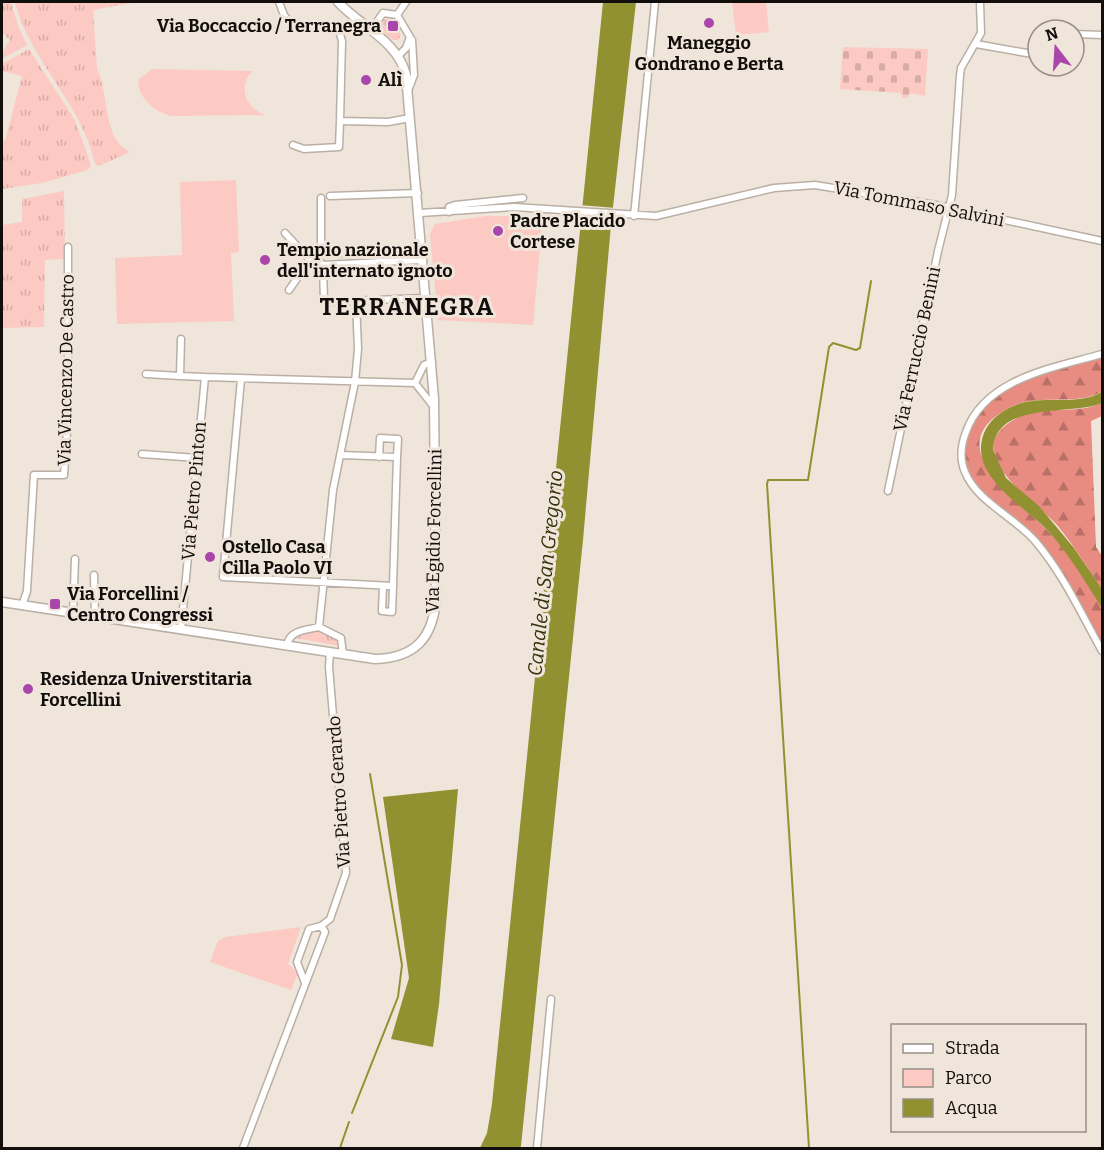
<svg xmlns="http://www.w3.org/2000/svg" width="1104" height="1150" font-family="Bitter,serif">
<defs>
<pattern id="grass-tufts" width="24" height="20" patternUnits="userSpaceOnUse" patternTransform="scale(1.5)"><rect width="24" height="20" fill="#fccac2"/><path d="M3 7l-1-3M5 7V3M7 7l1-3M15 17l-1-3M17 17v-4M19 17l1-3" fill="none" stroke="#d7aca5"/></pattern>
<pattern id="forest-firs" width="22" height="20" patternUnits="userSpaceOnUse" patternTransform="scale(1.5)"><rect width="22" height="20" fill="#e88b80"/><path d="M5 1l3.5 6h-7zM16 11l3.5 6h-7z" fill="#bb7067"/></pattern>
<pattern id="cemetery-stones" width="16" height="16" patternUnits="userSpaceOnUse" patternTransform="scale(1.5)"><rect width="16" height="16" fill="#fccac2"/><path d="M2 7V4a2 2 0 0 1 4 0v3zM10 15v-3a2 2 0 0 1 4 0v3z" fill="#d7aca5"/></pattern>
</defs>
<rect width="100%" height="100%" fill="#f0e5da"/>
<path fill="url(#grass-tufts)" d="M 2,2 L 11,2 L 18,26 L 27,45 L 2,59 L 2,52 L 10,40 L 2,33 Z
M 15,2 L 136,2 L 93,10 L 97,69 C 110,94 101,137 130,152 L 99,166 L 95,164 C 82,103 30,62 15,2 Z
M 389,18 L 401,35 L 398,40 L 393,40 L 379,28 L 381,21 Z
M 29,49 L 75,120 L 91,165 L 88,170 L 42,183 L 2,189 L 2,140 L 5,141 L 22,76 L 2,71 L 2,64 Z
M 64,191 L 65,259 L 45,260 L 44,327 L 2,328 L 2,225 L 22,222 L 22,199 Z
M 319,630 L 339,641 L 340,646 L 295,638 Z"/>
<path fill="url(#forest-firs)" d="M 1102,356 L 1102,392 C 1072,407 1039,392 1009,408 C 936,446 1018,500 1048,531 C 1068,551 1087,580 1101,606 C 1104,615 1102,635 1102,646 C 1081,612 1062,573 1037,541 C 1021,520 994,510 979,490 C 966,473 959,455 966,435 C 986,379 1052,370 1102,356 Z
M 1102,403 L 1102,416 L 1091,421 L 1096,547 L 1102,556 L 1102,589 C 1087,568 1074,545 1057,525 C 1032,497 951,449 1021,416 C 1047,405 1076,415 1102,403 Z"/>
<path fill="url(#cemetery-stones)" d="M 843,47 L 928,49 L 925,96 L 911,93 L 907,98 L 902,98 L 901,93 L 840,89 Z"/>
<path fill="#fccac2" d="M 732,2 L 766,2 L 769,32 L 736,35 Z
M 152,69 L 253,71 C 236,86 247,110 266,115 L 172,116 C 155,112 141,101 138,83 L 139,79 Z
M 236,180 L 239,252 L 231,253 L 234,321 L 117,324 L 115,258 L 182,255 L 180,182 Z
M 486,216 L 543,216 L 533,325 L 438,320 L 430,234 L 435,224 Z
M 301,927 L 288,964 L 298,973 L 291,990 L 210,962 L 218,941 L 225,937 Z"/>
<path fill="#929132" d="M 603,2 L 636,2 L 611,225 L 583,540 L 521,1146 L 520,1148 L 480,1148 L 487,1133 L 492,1104 Z
M 1102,392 L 1102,403 C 1073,416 995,400 993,450 L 1006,478 L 1039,506 L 1074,548 L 1102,589 L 1102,608 C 1086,583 1070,556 1050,533 C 1026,506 967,477 984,433 C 989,421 998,414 1009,408 C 1039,392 1073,408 1102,392 Z
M 458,789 L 439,1004 L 433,1047 L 391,1039 L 409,978 L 383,797 Z"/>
<path fill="#f0e5da" d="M 579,205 L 616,208 L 615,219 L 578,215 Z"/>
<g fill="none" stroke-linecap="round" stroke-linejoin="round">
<path stroke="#929132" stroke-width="2" d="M 352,1113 L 398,997 L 402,965 L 370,774
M 340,1148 L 349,1122
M 809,1148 L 767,484 L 768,480 L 808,480 L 829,347 L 833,343 L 856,350 L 860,348 L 871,281"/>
<g stroke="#baafa4" stroke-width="9">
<path id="street" d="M 279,2 L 284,15 L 291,24 L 333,27 L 339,31 L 342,41 L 340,121 L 388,122 L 410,118
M 397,15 L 406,2
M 371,30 L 383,13 L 397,15 L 410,37 L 406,48 L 398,56
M 1074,34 L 1102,35
M 976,44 L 1038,55
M 408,91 L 414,75 L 412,40
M 293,145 L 304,149 L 339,147 L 340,121
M 330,196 L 418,193
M 321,198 L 321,254
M 449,212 L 449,207 L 455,205 L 523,198
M 420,213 L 514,207 L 656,216 L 774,188 L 815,185 L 931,204 L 1102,241
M 634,216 L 655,2
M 285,233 L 310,260 L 317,259
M 420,250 L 321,254 L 317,259 L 323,265 L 421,260
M 323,265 L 324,302 L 424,298
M 289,290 L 310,260
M 1102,354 C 1054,368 985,378 966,432 C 961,445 959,458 965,472 C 977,502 1015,517 1036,542 C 1063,574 1082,615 1102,651
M 432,362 L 424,365 L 415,383 L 434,407
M 146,374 L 180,376
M 205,377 L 415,383
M 241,379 L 223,577 L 393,586 L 397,457 L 340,455
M 142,454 L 197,458
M 379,457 L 380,438 L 398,439 L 397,457
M 888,491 L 938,251 L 952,195 L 960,75 L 961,68 L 981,33 L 980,2
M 94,575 L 95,617
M 383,586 L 382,611 L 392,612 L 393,586
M 22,606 L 27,591 L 34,475 L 64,475 L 68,417 L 68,247
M 73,614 L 75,559
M 319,627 L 333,490 L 355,382 L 358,349 L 356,301
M 181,630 L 205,377 L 180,376 L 181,339
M 287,645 C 290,630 306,630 319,627 L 341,638 L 343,654
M 305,983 L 297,962 L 309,929 L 321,926 L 330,919 L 346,873 L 329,667 L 330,652
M 243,1148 L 325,932 L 321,926
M 537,1148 L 551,999"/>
</g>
<g stroke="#baafa4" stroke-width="11">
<path id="secondary" d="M 2,602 L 375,659 C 415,658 433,638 436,599 L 434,399 L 406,75 C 398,41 360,26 338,2"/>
</g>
<use href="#street" stroke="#fff" stroke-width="6"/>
<use href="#secondary" stroke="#fff" stroke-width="8"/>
</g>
<g fill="#aa46ab" stroke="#f0e5da" stroke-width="2">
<circle cx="709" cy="23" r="6"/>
<rect x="387" y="20" width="12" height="12" rx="3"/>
<circle cx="366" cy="80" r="6"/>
<circle cx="498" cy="231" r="6"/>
<circle cx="265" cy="260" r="6"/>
<circle cx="210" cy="557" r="6"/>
<rect x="49" y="598" width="12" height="12" rx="3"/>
<circle cx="28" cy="689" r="6"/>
</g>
<g text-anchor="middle" stroke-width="6" stroke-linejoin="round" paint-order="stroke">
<g font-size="18" font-weight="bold" fill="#120e0b" stroke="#f0e5da" text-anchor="start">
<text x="381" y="32" text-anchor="end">Via Boccaccio / Terranegra</text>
<text x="709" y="49" text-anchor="middle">Maneggio<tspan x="709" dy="21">Gondrano e Berta</tspan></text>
<text x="378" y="86">Alì</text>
<text x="510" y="227">Padre Placido<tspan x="510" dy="21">Cortese</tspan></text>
<text x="277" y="256">Tempio nazionale<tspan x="277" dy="21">dell'internato ignoto</tspan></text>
<text x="222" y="553">Ostello Casa<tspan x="222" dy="21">Cilla Paolo VI</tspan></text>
<text x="67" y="600">Via Forcellini /<tspan x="67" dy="21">Centro Congressi</tspan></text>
<text x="40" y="685">Residenza Universtitaria<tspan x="40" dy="21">Forcellini</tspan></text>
</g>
<g font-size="18" fill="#120e0b" stroke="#f0e5da">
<text transform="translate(919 204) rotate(11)" y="6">Via Tommaso Salvini</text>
<text transform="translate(917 349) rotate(-78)" y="6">Via Ferruccio Benini</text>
<text transform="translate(66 370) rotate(-89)" y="6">Via Vincenzo De Castro</text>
<text transform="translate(194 491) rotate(-85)" y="6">Via Pietro Pinton</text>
<text transform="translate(434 531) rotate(-89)" y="6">Via Egidio Forcellini</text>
<text transform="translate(339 792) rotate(-94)" y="6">Via Pietro Gerardo</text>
</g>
<g font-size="20" font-style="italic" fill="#34330b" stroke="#f0e5da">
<text transform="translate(545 573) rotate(-84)" y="7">Canale di San Gregorio</text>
</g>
<g font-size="24" font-weight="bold" letter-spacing="1.5" fill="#120e0b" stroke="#f0e5da">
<text x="407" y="315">TERRANEGRA</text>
</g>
</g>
<rect width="1104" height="1150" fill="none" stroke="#120e0b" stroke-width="6"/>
<rect x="891" y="1024" width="195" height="108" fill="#f0e5da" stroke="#978f87" stroke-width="1.5"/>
<rect x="903" y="1044" width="30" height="9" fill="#ffffff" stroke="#978f87" stroke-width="1.5"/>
<text x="945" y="1054" font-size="18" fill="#120e0b">Strada</text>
<rect x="903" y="1069" width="30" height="18" fill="#fccac2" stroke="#978f87" stroke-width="1.5"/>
<text x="945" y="1084" font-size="18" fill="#120e0b">Parco</text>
<rect x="903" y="1099" width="30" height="18" fill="#929132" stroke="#978f87" stroke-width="1.5"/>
<text x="945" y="1114" font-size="18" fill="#120e0b">Acqua</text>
<g transform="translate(1056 48) rotate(343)"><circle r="28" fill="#f0e5da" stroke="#978f87" stroke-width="1.5"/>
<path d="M0-4.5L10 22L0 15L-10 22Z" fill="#aa46ab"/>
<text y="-9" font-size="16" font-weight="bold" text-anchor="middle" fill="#120e0b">N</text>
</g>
</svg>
